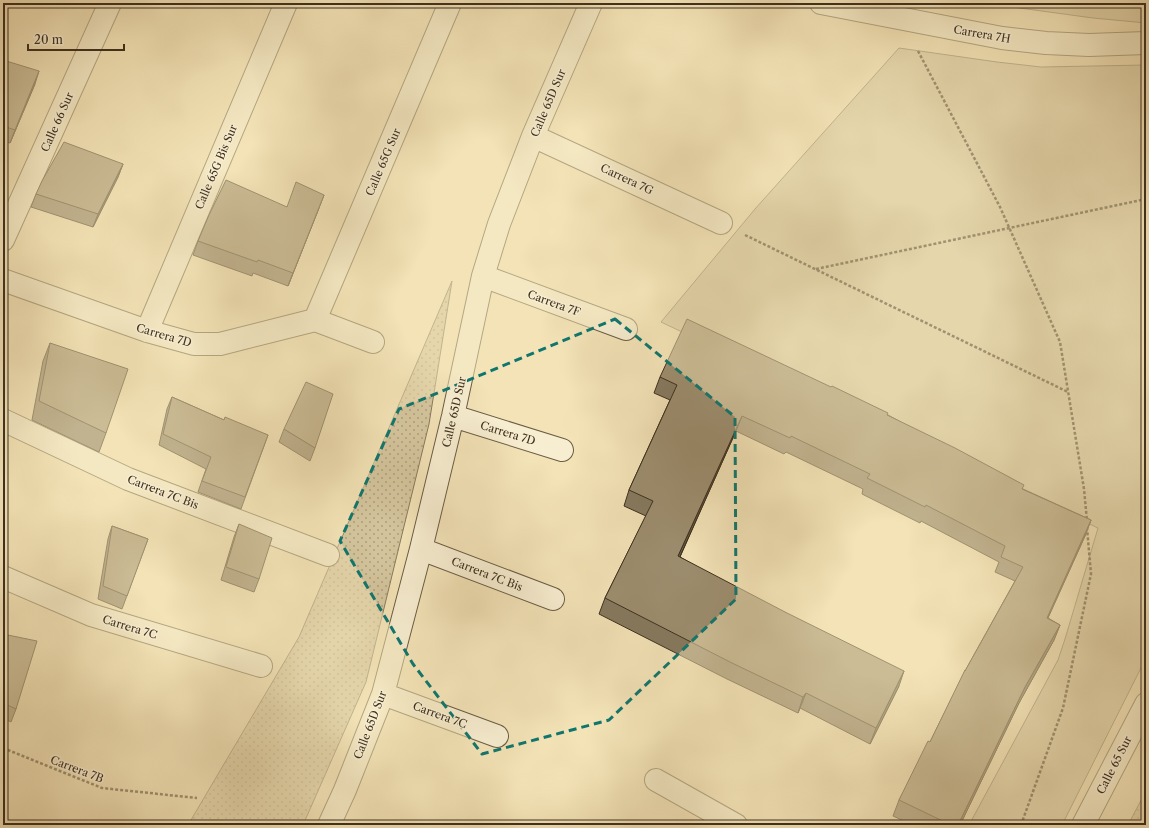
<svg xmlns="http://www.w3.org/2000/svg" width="1149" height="828" font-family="'Libre Caslon Text',serif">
<defs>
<pattern id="grass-dots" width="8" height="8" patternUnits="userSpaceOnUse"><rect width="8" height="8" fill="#d4c59d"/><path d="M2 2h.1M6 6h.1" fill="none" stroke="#ada07f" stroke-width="1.8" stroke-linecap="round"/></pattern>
</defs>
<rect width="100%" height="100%" fill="#f3e3b7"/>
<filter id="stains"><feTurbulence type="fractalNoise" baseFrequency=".005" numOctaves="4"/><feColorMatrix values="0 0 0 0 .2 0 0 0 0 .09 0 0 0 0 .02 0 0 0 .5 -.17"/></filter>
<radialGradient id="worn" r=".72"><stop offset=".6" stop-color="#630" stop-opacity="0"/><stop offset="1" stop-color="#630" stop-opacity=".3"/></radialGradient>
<path fill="url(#grass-dots)" stroke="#887a5e" d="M 452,281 L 429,424 L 366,682 L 303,825 L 188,825 L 299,637 Z
M 1146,791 L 1146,825 L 1128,825 Z"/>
<path fill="#d4c59d" stroke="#887a5e" d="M 983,3 L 1146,3 L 1146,23 L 1093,18 Z
M 899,48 L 997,62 L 1041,67 L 1146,65 L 1146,658 L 1062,825 L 969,825 L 1058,660 L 1065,639 L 1098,528 L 661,322 L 755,209 Z"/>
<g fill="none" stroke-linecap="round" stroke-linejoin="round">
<g stroke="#6a5d44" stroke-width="24">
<path id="minor" d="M 821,3 L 1002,38 L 1046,43 L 1089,45 L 1146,43
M 533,136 L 721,223
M 3,240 L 110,3
M 483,276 L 626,329
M 3,280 L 147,331 L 194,344 L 220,344 L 315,320 L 373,342
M 315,320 L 450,3
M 147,331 L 286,3
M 453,416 L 562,450
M 3,420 L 128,479 L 328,555
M 421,549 L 553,599
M 3,577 L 91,615 L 261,666
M 383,694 L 497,736
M 656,780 L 736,825
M 329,825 L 345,790 L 383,694 L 421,549 L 453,416 L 483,276 L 499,224 L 533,136 L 591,3
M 1083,825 L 1146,704"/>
</g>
<path stroke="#3d301e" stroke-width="2.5" stroke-dasharray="3 2" stroke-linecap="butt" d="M 918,51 L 1000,207 L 1060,342 L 1084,489 L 1087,521
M 745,235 L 1068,392
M 816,269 L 1146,199
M 3,748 L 102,788 L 197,798
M 1021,825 L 1063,708 L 1091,574 L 1087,528"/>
<use href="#minor" stroke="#f7edd0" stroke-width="22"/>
</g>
<path fill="#86795f" stroke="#3d301e" d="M 3,60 L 35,84 L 10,143 L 3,141 Z
M 123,164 L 118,177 L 93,227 L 31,207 L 36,194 Z
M 287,207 L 319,208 L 288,286 L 253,273 L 252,276 L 193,255 L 198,241 Z
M 50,343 L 106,433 L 99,452 L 32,420 L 43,361 Z
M 660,377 L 888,415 L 1023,489 L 1091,520 L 1085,536 L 1048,618 L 1060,625 L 1054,640 L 1019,703 L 960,825 L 913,825 L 893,816 L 899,800 L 930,742 L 965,671 L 1015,581 L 995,572 L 999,562 L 921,521 L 920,523 L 862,494 L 863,489 L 786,452 L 784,454 L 736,431 L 680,557 L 899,686 L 870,744 L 800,708 L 798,713 L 727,679 L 599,614 L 605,598 L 646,516 L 624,506 L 629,490 L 670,400 L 654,393 Z
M 172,397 L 224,420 L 268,435 L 241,509 L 198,492 L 206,469 L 159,445 L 167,409 Z
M 284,429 L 315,448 L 310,461 L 279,442 Z
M 239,524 L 259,579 L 254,592 L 221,580 L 234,537 Z
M 112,526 L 148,539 L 122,609 L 98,599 L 108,539 Z
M 3,634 L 16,709 L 11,722 L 3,718 Z"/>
<path fill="#6d634d" stroke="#3d301e" d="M 39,71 L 35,84 L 10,143 L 15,130 Z
M 123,164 L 118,177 L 93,227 L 98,214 Z
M 324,195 L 319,208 L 288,286 L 293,273 Z
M 742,416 L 736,431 L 673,572 L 678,556 Z
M 1091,520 L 1085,536 L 1041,633 L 1047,618 Z
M 1060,625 L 1054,640 L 1019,703 L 960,825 L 958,825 L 1025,687 Z
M 904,671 L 899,686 L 870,744 L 876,728 Z
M 806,693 L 798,713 L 803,697 Z"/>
<path fill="#9c8d6e" stroke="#3d301e" d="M 3,60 L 39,71 L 15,130 L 3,126 Z
M 64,142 L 123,164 L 98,214 L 36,194 L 42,181 Z
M 226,180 L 287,207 L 296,182 L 324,195 L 293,273 L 258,260 L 257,262 L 198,241 L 209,215 Z
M 687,319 L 831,387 L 832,386 L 888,413 L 887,415 L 955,448 L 1024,485 L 1022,489 L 1091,520 L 1047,618 L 1060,625 L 1025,687 L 958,825 L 951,825 L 899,800 L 928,741 L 930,742 L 965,670 L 965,671 L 1023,567 L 1001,557 L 1005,546 L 926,505 L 925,507 L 867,478 L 870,474 L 791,436 L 790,438 L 742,416 L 678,556 L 785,612 L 904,671 L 876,728 L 806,693 L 803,697 L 732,663 L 605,598 L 653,501 L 629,490 L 677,385 L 660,377 Z
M 50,343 L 128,369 L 106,433 L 39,401 Z
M 306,382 L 333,394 L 315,448 L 284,429 Z
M 172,397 L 224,420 L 225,417 L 268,435 L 245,497 L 202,481 L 211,457 L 163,434 Z
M 239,524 L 272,538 L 259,579 L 226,567 Z
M 112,526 L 148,539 L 127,596 L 103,586 Z
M 3,634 L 37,641 L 16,709 L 3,703 Z"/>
<path d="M0 0H1149V828H0ZM 615,319 L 735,417 L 736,599 L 609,720 L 482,754 L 413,664 L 340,541 L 399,409 Z" fill="#f3e3b7" fill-opacity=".55" fill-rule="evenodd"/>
<path fill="none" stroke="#0f766e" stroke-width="3" stroke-dasharray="8 5" stroke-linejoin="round" d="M 615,319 L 735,417 L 736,599 L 609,720 L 482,754 L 413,664 L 340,541 L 399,409 Z"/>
<g text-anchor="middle" stroke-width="3" stroke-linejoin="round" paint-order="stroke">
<g font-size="11" fill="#3d301e" stroke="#f7edd0">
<text transform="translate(982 34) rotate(10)" y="4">Carrera 7H</text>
<text transform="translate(548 103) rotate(-67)" y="4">Calle 65D Sur</text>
<text transform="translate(57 122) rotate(-66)" y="4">Calle 66 Sur</text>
<text transform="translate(383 162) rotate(-67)" y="4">Calle 65G Sur</text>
<text transform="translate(216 167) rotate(-67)" y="4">Calle 65G Bis Sur</text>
<text transform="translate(627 179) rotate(25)" y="4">Carrera 7G</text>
<text transform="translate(554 303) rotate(20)" y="4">Carrera 7F</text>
<text transform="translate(164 335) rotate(16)" y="4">Carrera 7D</text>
<text transform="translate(454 412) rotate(-77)" y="4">Calle 65D Sur</text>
<text transform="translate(508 433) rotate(17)" y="4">Carrera 7D</text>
<text transform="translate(163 492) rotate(21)" y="4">Carrera 7C Bis</text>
<text transform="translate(487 574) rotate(21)" y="4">Carrera 7C Bis</text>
<text transform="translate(130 627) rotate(17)" y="4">Carrera 7C</text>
<text transform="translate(440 715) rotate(20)" y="4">Carrera 7C</text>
<text transform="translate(370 725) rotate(-69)" y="4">Calle 65D Sur</text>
<text transform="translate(1114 765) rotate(-63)" y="4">Calle 65 Sur</text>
<text transform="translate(77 769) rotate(21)" y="4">Carrera 7B</text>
</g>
</g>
<rect width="1149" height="828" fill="none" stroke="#f3e3b7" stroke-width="16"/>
<rect x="4" y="4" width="1141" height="820" fill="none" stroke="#3d301e" stroke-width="2"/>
<rect x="8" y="8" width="1133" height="812" fill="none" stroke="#3d301e"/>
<path d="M28 44v6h96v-6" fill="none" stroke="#3d301e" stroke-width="2"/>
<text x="34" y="44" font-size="12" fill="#3d301e" stroke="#f7edd0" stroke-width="3" paint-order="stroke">20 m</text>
<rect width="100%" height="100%" filter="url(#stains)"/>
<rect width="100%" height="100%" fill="url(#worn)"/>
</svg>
